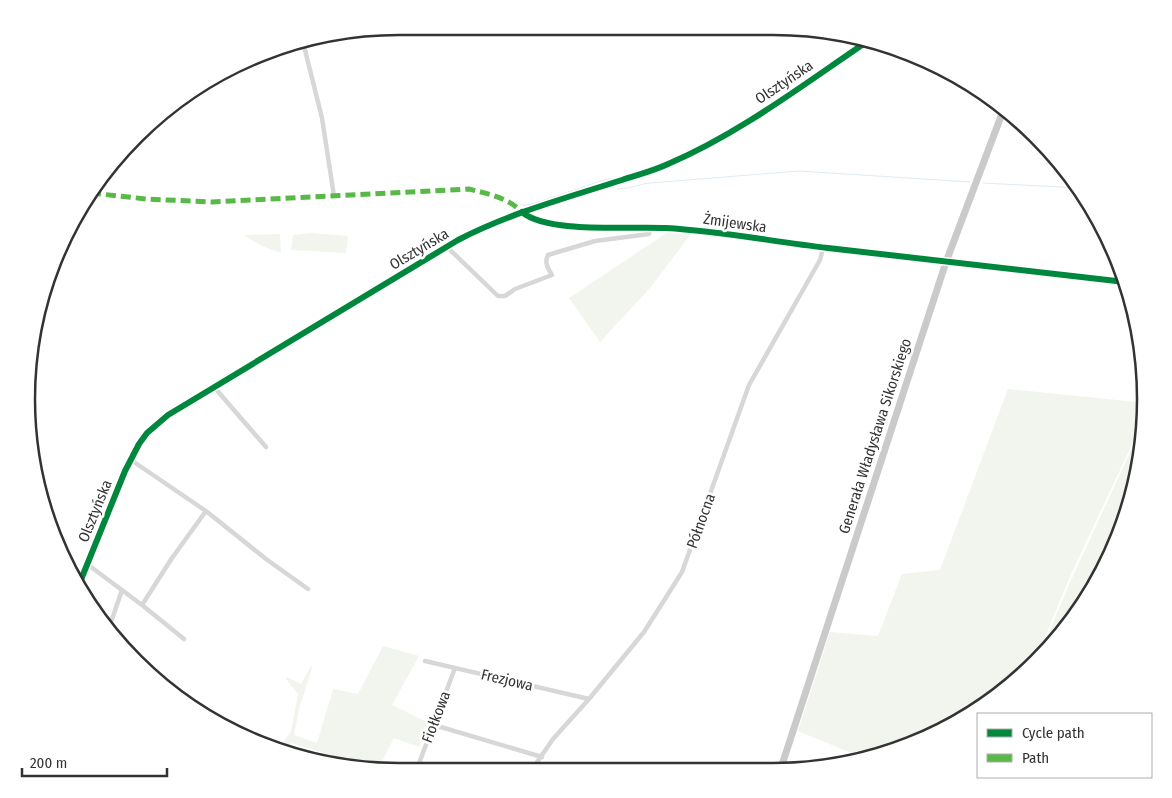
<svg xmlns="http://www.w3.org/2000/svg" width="1172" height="798" font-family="'Fira Sans Condensed',sans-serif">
<rect width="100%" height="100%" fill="#fff"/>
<path fill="#f1f5ed" d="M 668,232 L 691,234 L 650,288 L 600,342 L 569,298 Z
M 311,233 L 348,236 L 346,253 L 291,250 L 293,235 Z
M 280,234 L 281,253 L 262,246 L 243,235 Z
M 1145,387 L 1146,399 L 1144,419 L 1071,574 L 1034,664 L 980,709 L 916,743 L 909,745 L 899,742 L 889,751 L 866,759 L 798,731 L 830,632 L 878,636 L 902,574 L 940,570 L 1008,389 L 1137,402 Z
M 1143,424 L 1139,471 L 1117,541 L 1083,606 L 1036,663 L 1068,587 Z
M 383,646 L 419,656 L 392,705 L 427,722 L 419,747 L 394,738 L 380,765 L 364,765 L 291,743 L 285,750 L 279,749 L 291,731 L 298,694 L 286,679 L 287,677 L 301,684 L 311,666 L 312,668 L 299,709 L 294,735 L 317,743 L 333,689 L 358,694 Z"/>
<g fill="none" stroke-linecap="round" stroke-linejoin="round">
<path stroke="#ddebf3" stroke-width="1" d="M 983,183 L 1080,188
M 617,189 C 625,190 640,184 650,183 L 799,171 L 970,182
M 520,205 L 527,205 L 538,202 L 610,178 L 614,180"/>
<path stroke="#d7d7d7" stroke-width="4.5" d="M 303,42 L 322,118 L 334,196
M 522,212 C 547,234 631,226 666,228 C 721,231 774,242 828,248 C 927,260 1026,271 1125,282
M 446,246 L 498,296 L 505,296 L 515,289 L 552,275 C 548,268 544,263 548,255 L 595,241 L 649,234 L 651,227
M 214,387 L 266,447
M 206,511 L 266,559 L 308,589
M 87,564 L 142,605 L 172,558 L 206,511 L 131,460
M 142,605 L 184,639
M 109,628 L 122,590
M 425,661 L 589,699
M 434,725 L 542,757
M 418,766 L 455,668
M 533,768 L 553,739 L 589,699 L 644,632 L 682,572 L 749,385 L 820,260 L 823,248"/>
<path stroke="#d0d0d0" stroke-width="6" d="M 78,587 L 125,471 L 139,444 L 147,433 L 168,415 L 458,240 C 510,213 566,198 622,180 C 637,175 653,171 668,164 C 739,134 804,84 868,41"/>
<path stroke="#cacaca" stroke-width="7" d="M 780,771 L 946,262 L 1003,111"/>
<path stroke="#58b947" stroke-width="5" stroke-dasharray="10 5" stroke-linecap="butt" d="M 91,193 L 146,199 L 212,202 L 469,189 C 488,194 507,197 522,212"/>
<g stroke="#fff" stroke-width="9">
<path id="cycleway" d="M 522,212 C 547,234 631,226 666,228 C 721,231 774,242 828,248 C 927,260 1026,271 1125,282
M 78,587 L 125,471 L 139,444 L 147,433 L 168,415 L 458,240 C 510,213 566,198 622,180 C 637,175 653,171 668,164 C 739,134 804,84 868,41"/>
</g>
<use href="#cycleway" stroke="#00873e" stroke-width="6"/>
</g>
<g text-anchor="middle" stroke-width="5" stroke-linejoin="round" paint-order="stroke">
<g font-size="15" fill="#333" stroke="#fff">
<text transform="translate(784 82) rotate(-34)" y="5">Olsztyńska</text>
<text transform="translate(735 223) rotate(8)" y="5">Żmijewska</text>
<text transform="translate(419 249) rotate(-31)" y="5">Olsztyńska</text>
<text transform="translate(875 436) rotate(-72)" y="5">Generała Władysława Sikorskiego</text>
<text transform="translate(95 511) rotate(-68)" y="5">Olsztyńska</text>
<text transform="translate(701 521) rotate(-70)" y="5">Północna</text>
<text transform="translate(507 680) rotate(13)" y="5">Frezjowa</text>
<text transform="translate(436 717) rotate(-69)" y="5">Fiołkowa</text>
</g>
</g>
<path d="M0 0H1172V798H0ZM399 35H773A364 364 0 0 1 1137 399V399A364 364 0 0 1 773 763H399A364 364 0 0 1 35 399V399A364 364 0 0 1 399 35Z" fill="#fff" fill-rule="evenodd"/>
<path fill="none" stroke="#333" stroke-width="2.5" d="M399 35H773A364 364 0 0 1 1137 399V399A364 364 0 0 1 773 763H399A364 364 0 0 1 35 399V399A364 364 0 0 1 399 35Z"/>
<rect x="977" y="713" width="175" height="65" fill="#ffffff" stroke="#adadad"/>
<rect x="987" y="729" width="25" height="8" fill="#00873e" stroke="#adadad"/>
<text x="1022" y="738" font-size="15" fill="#333333">Cycle path</text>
<rect x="987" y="754" width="25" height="8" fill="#58b947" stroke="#adadad"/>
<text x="1022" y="763" font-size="15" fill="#333333">Path</text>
<path d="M22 768v8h145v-8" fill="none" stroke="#333333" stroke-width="2.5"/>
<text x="30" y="768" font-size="15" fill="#333333" stroke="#ffffff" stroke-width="4" paint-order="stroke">200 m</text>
</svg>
